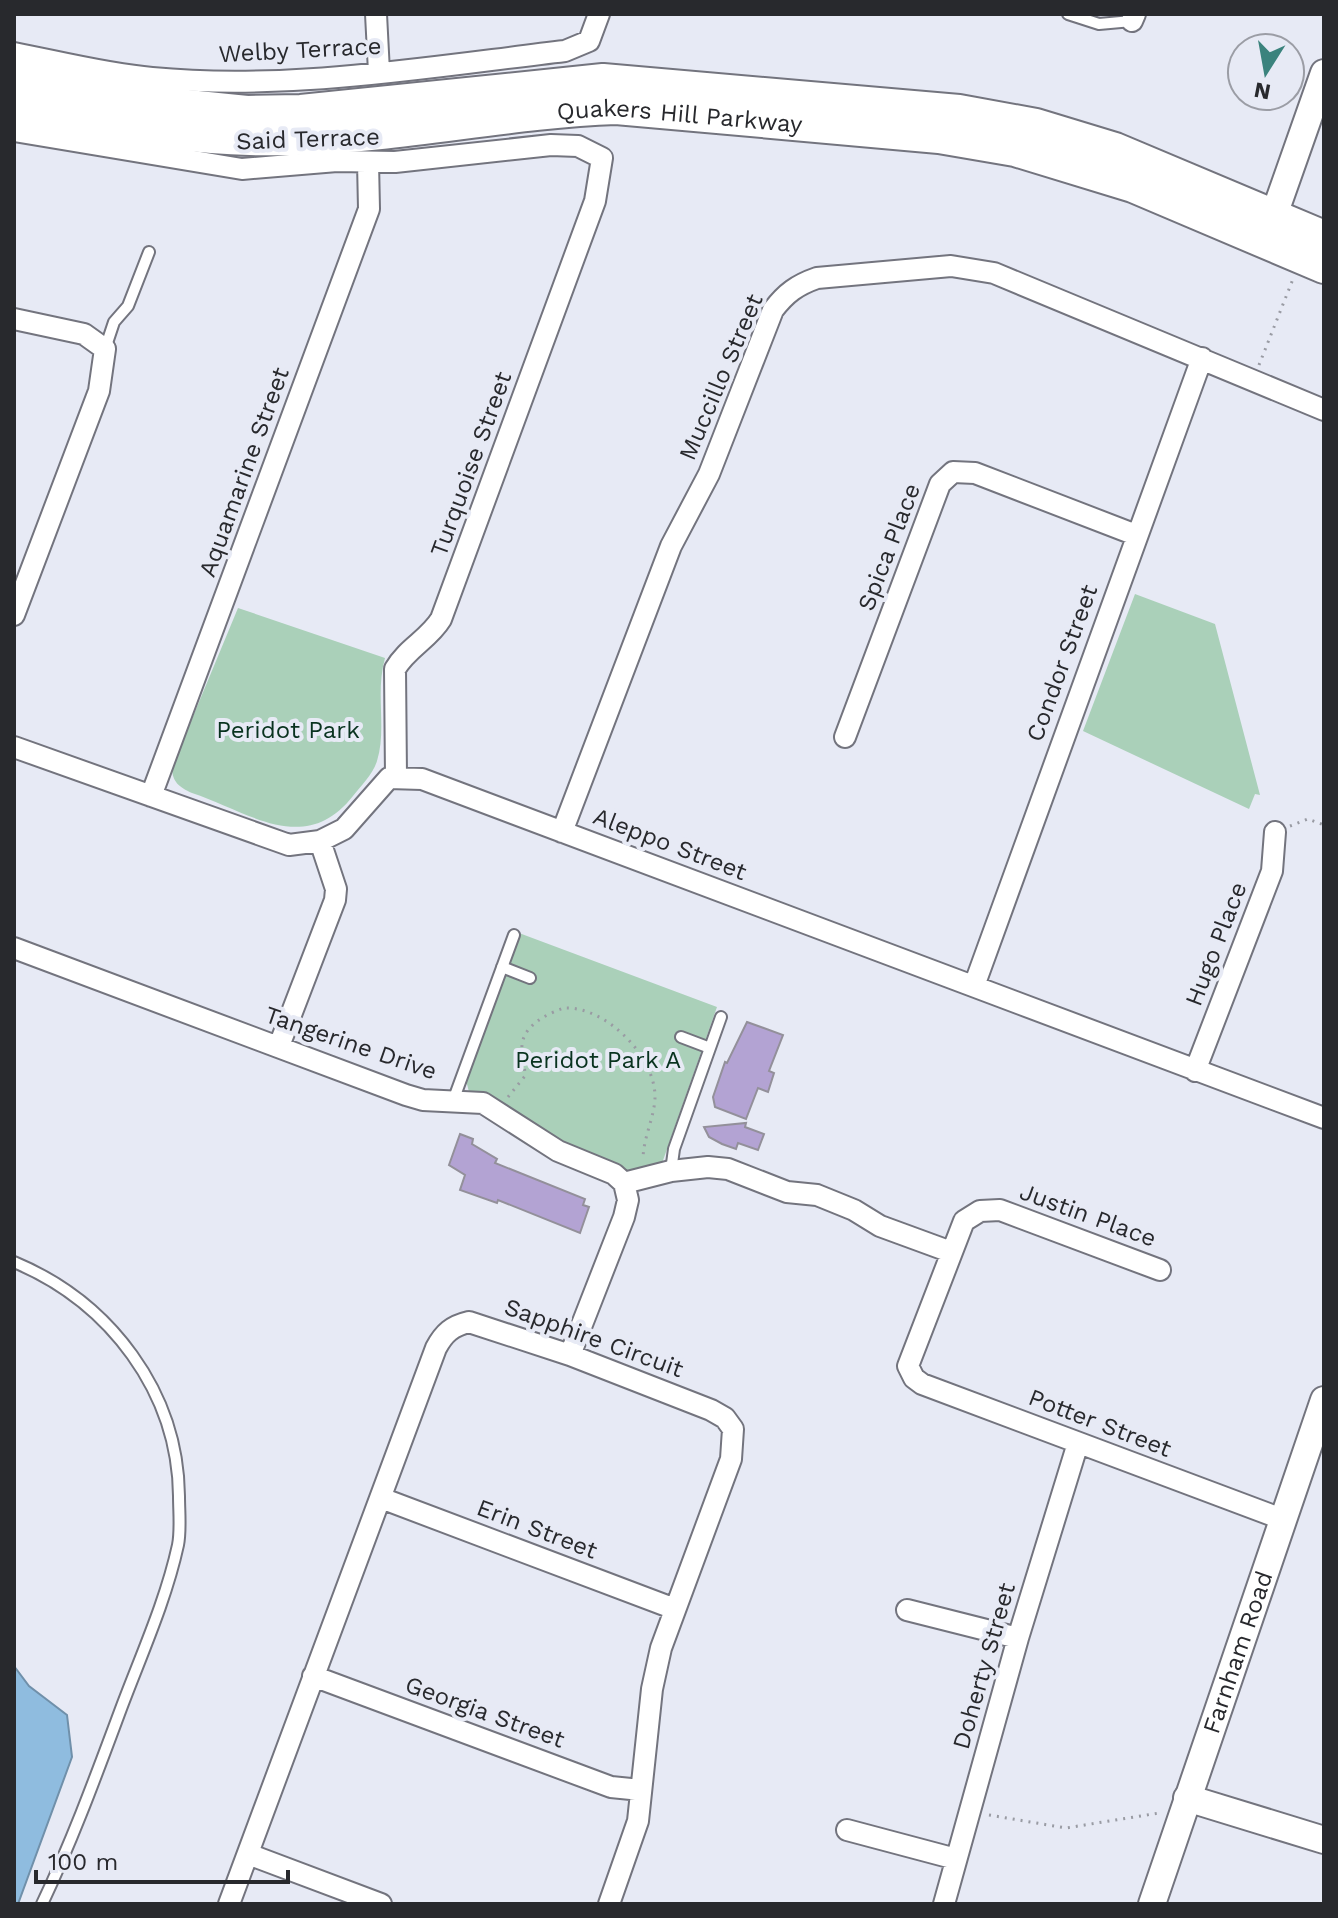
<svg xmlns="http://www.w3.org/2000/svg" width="1338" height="1918" font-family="'Work Sans',sans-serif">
<rect width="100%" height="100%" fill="#e7eaf5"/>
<path fill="#aad0b9" d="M 1135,594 L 1215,624 L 1260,795 L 1255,794 L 1249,809 L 1083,731 Z
M 238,608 L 385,658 C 375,693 387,729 377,761 C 373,774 361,786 353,796 C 305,857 249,812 192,793 C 179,787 172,782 172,767 Z
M 519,933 L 717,1007 L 660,1169 L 631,1174 L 533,1128 L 496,1100 L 469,1092 L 466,1080 Z"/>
<path fill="#8fbcdf" stroke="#7090aa" stroke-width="2" d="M 14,1666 L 29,1686 L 67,1715 L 72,1757 L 18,1904 L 14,1904 Z"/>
<path fill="#b3a3d3" stroke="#93909a" stroke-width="2" d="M 747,1022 L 783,1035 L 769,1071 L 774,1073 L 768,1092 L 758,1088 L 746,1119 L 715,1107 L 713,1097 L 725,1062 L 727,1063 Z
M 746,1123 L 745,1127 L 764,1134 L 758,1150 L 738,1143 L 736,1149 L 722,1144 L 709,1137 L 704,1127 Z
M 460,1134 L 473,1139 L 472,1144 L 497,1159 L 495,1163 L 585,1199 L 583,1205 L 589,1207 L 580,1233 L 498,1200 L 497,1203 L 460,1190 L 465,1175 L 449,1165 Z"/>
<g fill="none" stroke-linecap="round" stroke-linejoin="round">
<g stroke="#73747e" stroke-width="14">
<path id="service" d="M 1068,14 L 1099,24 L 1132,21
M 105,349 L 114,322 L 128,306 L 149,252
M 502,967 L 530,978
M 681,1037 L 710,1048
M 453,1101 L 514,935
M 671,1171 L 674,1149 L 721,1017
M 14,1262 C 110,1302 178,1392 179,1496 C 179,1512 181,1530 178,1545 C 166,1600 142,1653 122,1706 C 97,1773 73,1839 42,1904"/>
</g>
<g stroke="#73747e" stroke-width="24">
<path id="minor" d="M 376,14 L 379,72
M 1132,21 L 1135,14
M 14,53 C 60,62 106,74 152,78 C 290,91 428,67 565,51 L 589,41 L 599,14
M 14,131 L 242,169 L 337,161 L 395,162 L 551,145 L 578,146 L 602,158 L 595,201 L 441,619 C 429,639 407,648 395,669 L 396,776
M 14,319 L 84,334 L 105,349 L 99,391 L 14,615
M 845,737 L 940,484 L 953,472 L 975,473 L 1136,535
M 14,747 L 289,845 L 320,841 L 344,829 L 389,778 L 422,779 L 1324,1118
M 151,796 L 369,209 L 368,162
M 562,832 L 671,546 L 709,474 L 773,310 C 786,293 797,285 817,278 L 951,266 L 994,273 L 1324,410
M 14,948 L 406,1095 L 423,1100 L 483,1103 L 558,1151 L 614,1174 L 624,1183 L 628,1200 L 624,1217 L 570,1355
M 974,986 L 1202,358
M 279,1046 L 335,900 L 336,889 L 320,841
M 1195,1071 L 1272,871 L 1275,832
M 624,1183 L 671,1171 L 708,1167 L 728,1169 L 787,1192 L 817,1195 L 854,1210 L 880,1226 L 951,1252
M 1160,1270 L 1000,1210 L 980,1211 L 964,1221 L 908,1366 L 914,1378 L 922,1384 L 1282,1519
M 381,1498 L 675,1609
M 907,1610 L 1018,1638
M 313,1676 L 611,1787 L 641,1790
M 847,1830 L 956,1859
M 248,1854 L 381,1904
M 229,1904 L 436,1348 C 444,1333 452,1326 469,1322 L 570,1355 L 711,1410 L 725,1418 L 733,1429 L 731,1459 L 661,1648 L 652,1689 L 638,1821 L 609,1904
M 944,1904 L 1018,1638 L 1078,1443"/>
</g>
<g stroke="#73747e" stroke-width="30">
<g id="tertiary">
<path d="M 1268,232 L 1324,73"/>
<path d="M 1187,1798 L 1324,1840"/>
<path id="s1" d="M 1152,1904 L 1324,1400"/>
</g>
</g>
<g stroke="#73747e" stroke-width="36">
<g id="primary">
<path d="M 14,78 L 137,101 L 247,112 L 301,111 L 603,80 L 959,111 L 1036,125 L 1115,149 L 1324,237"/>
<path id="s2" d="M 14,107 C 108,126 200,142 296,139 C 403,136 509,112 616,108 L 939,137 L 1015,150 L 1133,186 L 1324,267"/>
</g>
</g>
<path stroke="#999ba3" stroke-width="3" stroke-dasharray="2 6" stroke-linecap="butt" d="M 1259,365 L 1293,279
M 1290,826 L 1308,819 L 1324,825
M 508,1097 L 525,1076 C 525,1067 522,1059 522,1050 C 520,1027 546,1014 564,1008 C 606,1006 656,1057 655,1098 C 654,1119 643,1138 643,1160
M 989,1815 L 1066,1828 L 1159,1813"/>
<use href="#service" stroke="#fff" stroke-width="10"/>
<use href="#minor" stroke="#fff" stroke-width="20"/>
<use href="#tertiary" stroke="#fff" stroke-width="26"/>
<use href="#primary" stroke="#fff" stroke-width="32"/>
</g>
<g text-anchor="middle" stroke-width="8" stroke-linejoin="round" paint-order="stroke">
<g font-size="24" fill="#28292d" stroke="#e7eaf5">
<text transform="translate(300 50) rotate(-3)" y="8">Welby Terrace</text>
<text dy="8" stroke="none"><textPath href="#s2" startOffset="670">Quakers Hill Parkway</textPath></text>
<text transform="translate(308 139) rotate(-2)" y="8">Said Terrace</text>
<text transform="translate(721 377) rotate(-67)" y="8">Muccillo Street</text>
<text transform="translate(471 464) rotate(-70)" y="8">Turquoise Street</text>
<text transform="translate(244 472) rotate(-70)" y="8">Aquamarine Street</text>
<text transform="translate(889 547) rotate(-69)" y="8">Spica Place</text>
<text transform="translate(1062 663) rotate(-70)" y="8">Condor Street</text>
<text transform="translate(670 844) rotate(21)" y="8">Aleppo Street</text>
<text transform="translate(1216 944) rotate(-69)" y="8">Hugo Place</text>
<text transform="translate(351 1043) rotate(19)" y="8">Tangerine Drive</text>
<text transform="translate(1088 1215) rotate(20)" y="8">Justin Place</text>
<text transform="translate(594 1338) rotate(20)" y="8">Sapphire Circuit</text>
<text transform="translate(1100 1423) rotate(21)" y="8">Potter Street</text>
<text transform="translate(537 1529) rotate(21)" y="8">Erin Street</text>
<text dy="8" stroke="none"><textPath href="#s1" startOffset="266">Farnham Road</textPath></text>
<text transform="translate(984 1666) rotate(-74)" y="8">Doherty Street</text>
<text transform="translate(485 1712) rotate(20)" y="8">Georgia Street</text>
</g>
<g font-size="24" fill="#09331f" stroke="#e7eaf5">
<text x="288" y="738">Peridot Park</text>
<text x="598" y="1068">Peridot Park A</text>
</g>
</g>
<rect width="1338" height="1918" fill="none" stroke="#28292d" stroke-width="32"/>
<g transform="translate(1266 72) rotate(191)"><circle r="38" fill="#e7eaf5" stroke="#9b9da5" stroke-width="2"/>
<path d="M0-6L14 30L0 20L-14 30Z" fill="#3b837d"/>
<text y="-12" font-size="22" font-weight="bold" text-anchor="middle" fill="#28292d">N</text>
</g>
<path d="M36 1870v12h252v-12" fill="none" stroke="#28292d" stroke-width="4"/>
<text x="48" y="1870" font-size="24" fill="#28292d" stroke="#e7eaf5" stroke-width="6" paint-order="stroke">100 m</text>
</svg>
